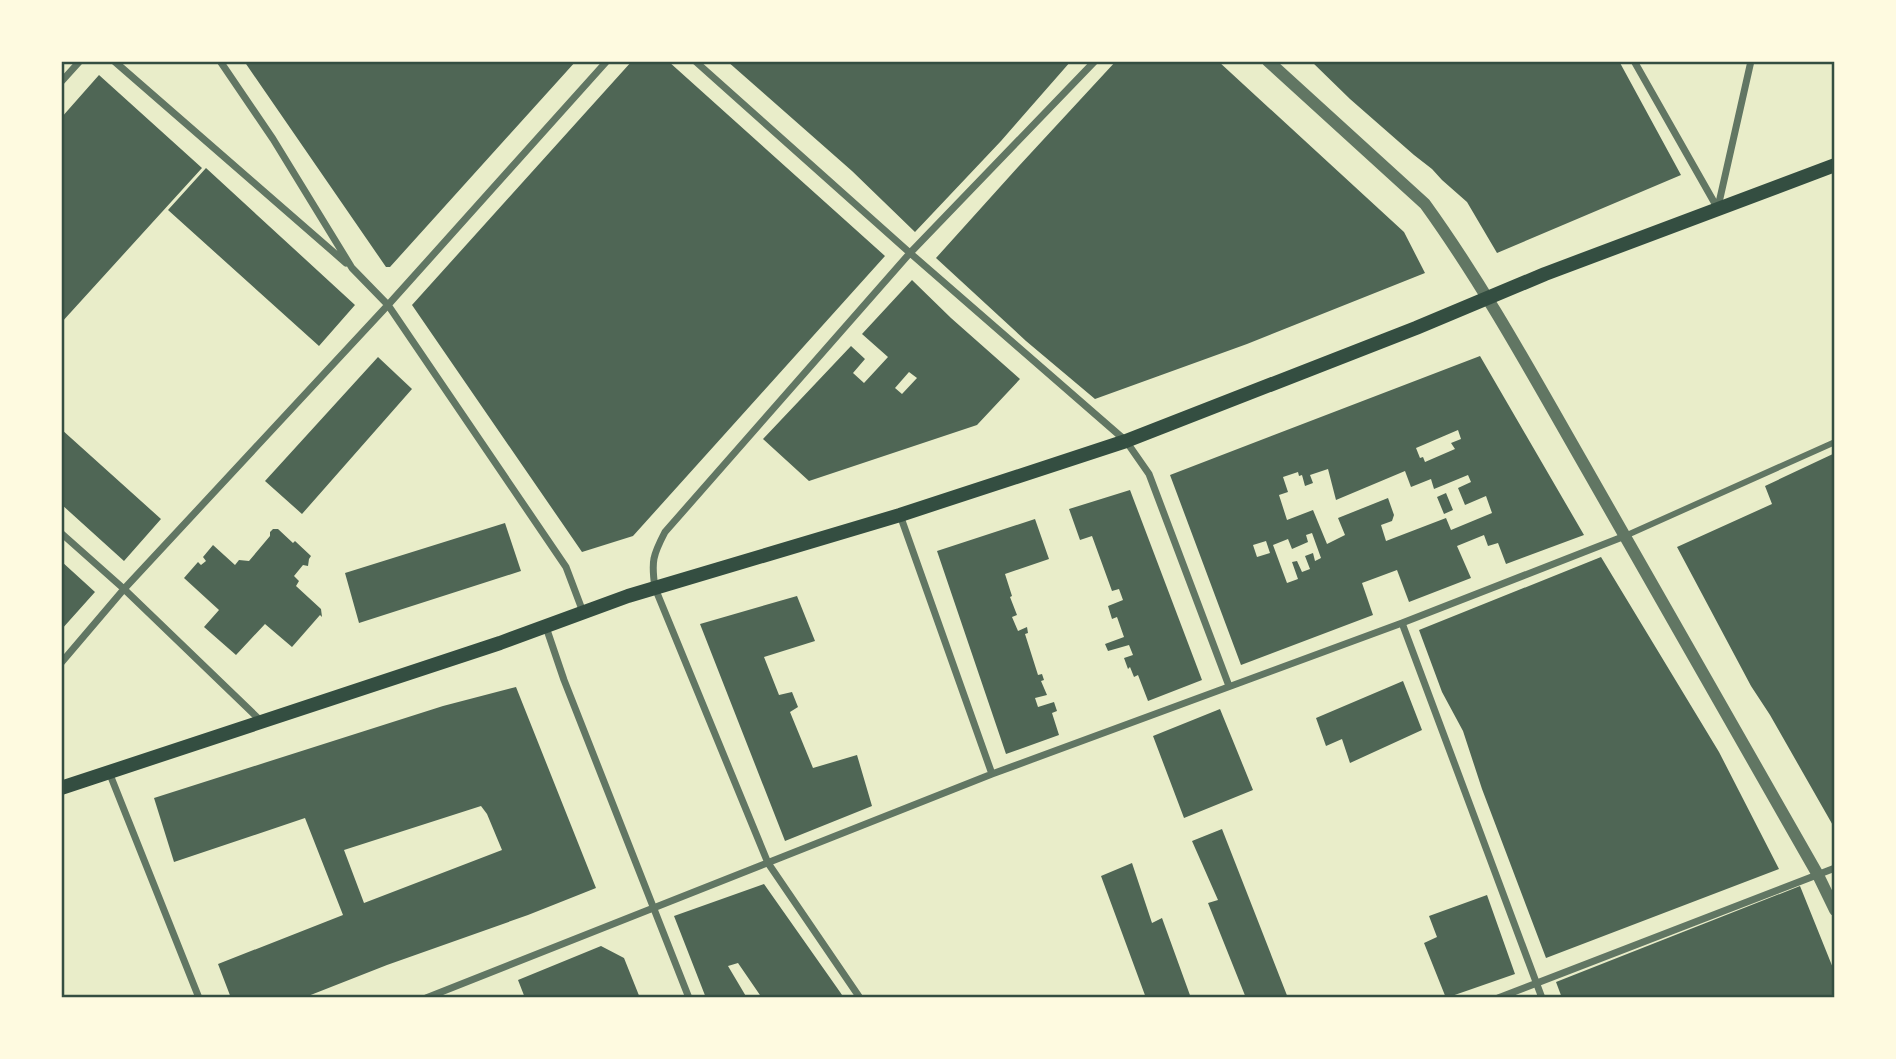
<svg xmlns="http://www.w3.org/2000/svg" width="1896" height="1059" font-family="'Noto Sans',sans-serif">
<rect width="100%" height="100%" fill="#e9edc9"/>
<path fill="#4f6655" fill-rule="evenodd" d="M 244,61 L 576,61 L 390,267 L 386,267 Z
M 632,61 L 668,61 L 885,256 L 633,536 L 582,552 L 412,305 Z
M 727,61 L 1071,61 L 1001,141 L 915,232 L 852,171 Z
M 1116,61 L 1218,61 L 1404,232 L 1425,273 L 1247,344 L 1095,399 L 1026,341 L 936,258 L 1018,167 Z
M 1311,61 L 1619,61 L 1681,175 L 1497,253 L 1467,202 L 1442,180 L 1432,169 L 1414,155 L 1350,99 Z
M 99,75 L 202,168 L 61,323 L 61,118 Z
M 206,168 L 355,305 L 319,346 L 168,210 Z
M 912,280 L 951,318 L 1020,379 L 977,425 L 809,481 L 763,439 L 851,346 L 865,359 L 853,373 L 864,383 L 888,357 L 862,334 ZM 909,372 L 917,378 L 902,394 L 895,388 Z
M 1480,356 L 1584,535 L 1506,564 L 1498,543 L 1488,546 L 1484,535 L 1457,546 L 1471,578 L 1409,602 L 1397,570 L 1362,583 L 1373,615 L 1241,665 L 1170,475 ZM 1458,430 L 1461,439 L 1451,443 L 1455,449 L 1425,462 L 1423,457 L 1420,458 L 1416,448 ZM 1328,469 L 1336,500 L 1405,471 L 1411,487 L 1431,479 L 1434,489 L 1468,475 L 1471,482 L 1458,488 L 1465,505 L 1486,496 L 1492,513 L 1451,530 L 1446,518 L 1386,541 L 1381,525 L 1392,521 L 1394,515 L 1388,498 L 1338,518 L 1345,535 L 1327,544 L 1313,510 L 1287,520 L 1279,495 L 1288,492 L 1283,477 L 1298,472 L 1299,476 L 1302,475 L 1305,486 L 1313,483 L 1310,475 ZM 1312,533 L 1321,558 L 1315,561 L 1313,553 L 1305,556 L 1310,569 L 1302,572 L 1297,561 L 1292,562 L 1298,579 L 1287,583 L 1273,545 L 1288,539 L 1292,549 L 1308,542 L 1306,535 ZM 1266,541 L 1270,553 L 1257,557 L 1253,545 Z
M 378,357 L 412,389 L 302,514 L 265,481 Z
M 61,429 L 161,519 L 124,561 L 61,504 Z
M 1835,453 L 1835,829 L 1770,715 L 1751,686 L 1677,547 L 1772,504 L 1765,486 Z
M 1130,490 L 1202,680 L 1148,701 L 1138,675 L 1134,677 L 1130,667 L 1128,669 L 1124,658 L 1133,655 L 1129,645 L 1108,651 L 1105,644 L 1124,637 L 1117,617 L 1112,619 L 1108,606 L 1123,600 L 1119,589 L 1112,591 L 1092,536 L 1080,540 L 1069,509 Z
M 1446,493 L 1453,510 L 1444,514 L 1437,497 Z
M 1035,519 L 1049,559 L 1005,574 L 1012,596 L 1010,597 L 1017,615 L 1012,617 L 1018,631 L 1027,627 L 1028,633 L 1025,634 L 1038,675 L 1042,674 L 1044,680 L 1041,681 L 1047,695 L 1035,698 L 1038,707 L 1054,702 L 1057,711 L 1052,713 L 1059,735 L 1006,754 L 937,551 Z
M 505,523 L 521,571 L 359,623 L 345,573 Z
M 273,529 L 278,529 L 293,543 L 295,541 L 311,556 L 309,559 L 308,566 L 303,565 L 294,576 L 299,581 L 296,586 L 321,609 L 322,617 L 320,615 L 292,647 L 265,624 L 236,655 L 204,627 L 219,610 L 184,578 L 198,562 L 201,565 L 206,561 L 203,557 L 213,545 L 235,565 L 239,560 L 249,561 L 270,536 L 270,532 Z
M 1601,557 L 1719,752 L 1779,869 L 1546,958 L 1482,789 L 1463,731 L 1442,692 L 1419,630 Z
M 61,561 L 95,592 L 61,630 Z
M 797,596 L 815,641 L 764,657 L 779,695 L 792,692 L 798,707 L 790,712 L 813,768 L 857,755 L 872,806 L 785,841 L 700,624 Z
M 1403,681 L 1422,730 L 1350,763 L 1342,739 L 1326,746 L 1316,718 Z
M 516,687 L 596,888 L 528,915 L 387,965 L 303,998 L 231,998 L 218,964 L 343,915 L 305,818 L 174,862 L 154,798 L 443,706 ZM 481,806 L 487,814 L 502,850 L 364,903 L 344,850 Z
M 1220,709 L 1253,790 L 1184,818 L 1153,736 Z
M 1222,829 L 1288,998 L 1246,998 L 1208,903 L 1218,900 L 1192,841 Z
M 1132,863 L 1152,923 L 1162,918 L 1191,998 L 1146,998 L 1101,876 Z
M 764,884 L 840,992 L 844,998 L 762,998 L 738,963 L 728,966 L 747,998 L 706,998 L 674,916 Z
M 1800,886 L 1835,973 L 1835,998 L 1562,998 L 1556,982 Z
M 1487,895 L 1515,974 L 1446,998 L 1424,943 L 1437,937 L 1429,916 Z
M 601,946 L 624,958 L 640,998 L 525,998 L 518,980 Z"/>
<g fill="none" stroke-linecap="round" stroke-linejoin="round">
<path stroke="#617663" stroke-width="6" d="M 1625,536 L 1835,442"/>
<path stroke="#617663" stroke-width="7" d="M 114,61 L 346,263
M 220,61 L 273,139 L 352,268 L 388,305 L 566,567 L 583,612
M 695,61 L 910,253 L 1126,441 L 1149,474 L 1229,686
M 1634,61 L 1718,209
M 61,82 L 80,61
M 1718,207 L 1751,61
M 900,515 L 992,774
M 61,533 L 124,589 L 262,722
M 1402,623 L 1542,998
M 546,627 L 564,680 L 689,998
M 61,663 L 124,589 L 388,305 L 607,61
M 109,772 L 199,998
M 426,998 L 992,774 L 1402,623 L 1625,536
M 860,998 L 768,863 L 655,588 C 651,561 653,555 665,532 L 910,253 L 1095,61
M 1498,998 L 1835,868"/>
<path stroke="#617663" stroke-width="12" d="M 1268,61 L 1425,204 C 1487,290 1537,383 1590,475 C 1666,608 1742,742 1818,875 L 1835,910"/>
<path stroke="#344e41" stroke-width="14" d="M 61,788 L 500,643 L 628,596 L 900,515 L 1126,441 L 1416,328 L 1545,274 L 1835,165"/>
</g>
<rect width="1896" height="1059" fill="none" stroke="#fefae0" stroke-width="126"/>
<rect x="63" y="63" width="1770" height="933" fill="none" stroke="#344e41" stroke-width="2.5"/>
</svg>
